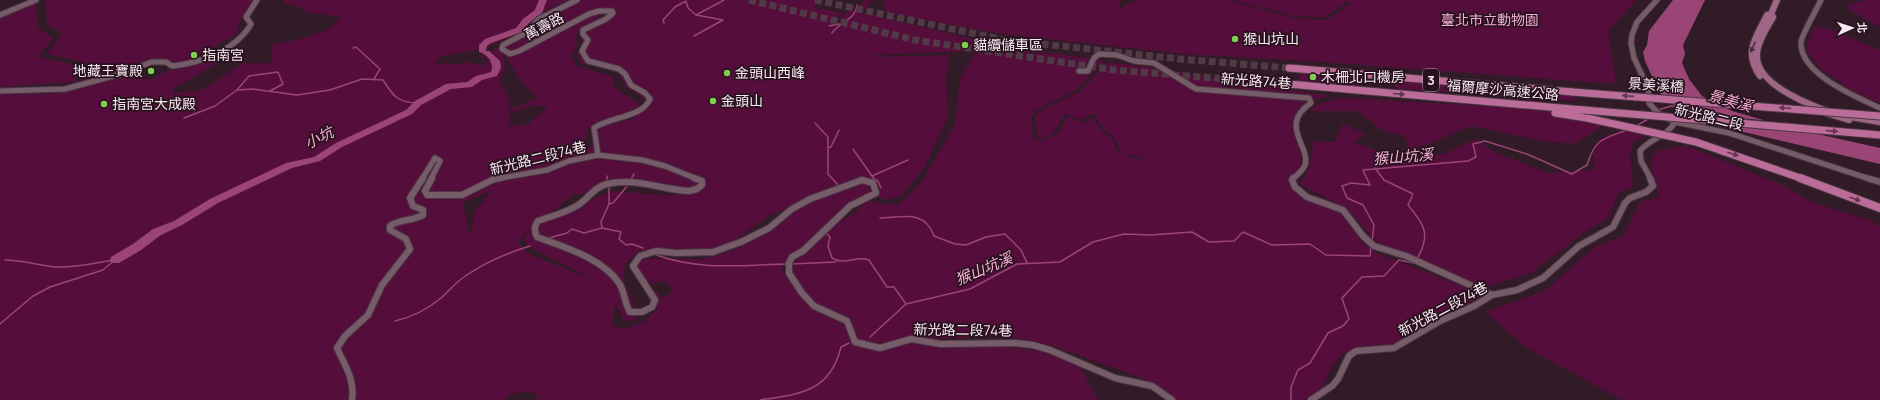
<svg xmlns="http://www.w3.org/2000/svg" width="1880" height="400" font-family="Manrope,'Noto Sans TC',sans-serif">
<rect width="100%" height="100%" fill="#311b27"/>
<path fill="#550e3c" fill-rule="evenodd" d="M 35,0 L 38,28 L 53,38 L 38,57 L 76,65 L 76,82 L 89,78 L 83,62 L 46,54 L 62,34 L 47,24 L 45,0 L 254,0 C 245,11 238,20 237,34 L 186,63 L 149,62 L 133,79 L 153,79 L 171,69 L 194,64 L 232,50 L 216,64 L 173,89 L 174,93 L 200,91 L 244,63 L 271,63 L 273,44 L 297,40 L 329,29 L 341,17 L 306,12 L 295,5 L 285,4 L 284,0 L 568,0 L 532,17 L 507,38 L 483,49 L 441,56 L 434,66 C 450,59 453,69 468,62 L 482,66 L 490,60 L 480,56 L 513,41 L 536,20 L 579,0 L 815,0 L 828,3 L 815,4 L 815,8 L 843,13 L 837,19 L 836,23 L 839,23 C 843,10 857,9 865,0 L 873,0 L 862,13 L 977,40 L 1053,53 L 1022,53 L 980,49 L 976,51 L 873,55 L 875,57 L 949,55 L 946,77 L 948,116 L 924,169 L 901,196 L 885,200 L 871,194 L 855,200 L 811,238 L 806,244 L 788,256 L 781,270 L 784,274 L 830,225 L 856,213 L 866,200 L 884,204 L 899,204 L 923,180 L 955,124 L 960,79 L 974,55 L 982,51 L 1008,54 L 1061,54 L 1104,61 L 1076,90 L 1035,111 L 1032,118 L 1033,139 L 1040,141 C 1057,136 1061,134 1067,116 L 1082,123 L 1096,116 L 1093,119 L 1104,133 L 1113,139 L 1116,150 L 1133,158 L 1145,159 C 1131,152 1120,160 1116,139 L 1106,131 L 1096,119 L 1098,115 L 1092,114 L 1081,120 L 1065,114 L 1052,135 L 1040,139 L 1037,136 L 1035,117 L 1041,110 L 1081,91 L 1108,62 L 1160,69 L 1197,92 L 1288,98 L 1305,102 C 1294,118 1290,125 1297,145 C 1299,149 1302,155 1302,159 C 1302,168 1292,175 1288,183 L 1294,192 L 1343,215 L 1360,240 L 1376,253 L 1486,295 L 1456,309 L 1395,343 L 1343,353 L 1332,367 L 1320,392 L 1304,400 L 1176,400 L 1149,381 L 1054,346 L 1006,336 L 890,341 L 877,343 L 916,342 L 954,348 L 993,346 L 1046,351 L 1080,367 L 1098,400 L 536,400 L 538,394 C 525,391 515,390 504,400 L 0,400 L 0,93 L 49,94 L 77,88 L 75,82 L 0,87 L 0,13 ZM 590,12 L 609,13 L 598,25 L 580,35 L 582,45 L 577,56 L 583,64 L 618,71 L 626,87 L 646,100 L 633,119 L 596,128 L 591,135 L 593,146 L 587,147 C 581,118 604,124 624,117 C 629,116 634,109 639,105 L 634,100 L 616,89 L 612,76 L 577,66 L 571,56 L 577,46 L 575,35 L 591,24 L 602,14 L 597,14 L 559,31 L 520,53 L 505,56 L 523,84 L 537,98 L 512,109 L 509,112 L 509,98 L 500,80 L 505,68 L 503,53 L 518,50 ZM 535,105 L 548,107 L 528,124 L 509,126 L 509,113 ZM 620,181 L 693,191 L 673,196 L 613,191 L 576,206 L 531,230 L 525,237 L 527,246 L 598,282 L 527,253 L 518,242 L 523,236 L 574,194 L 586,194 L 595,185 ZM 493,190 L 475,211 L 470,238 L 463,202 ZM 807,203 L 772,229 L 734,250 L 702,259 L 644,259 L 632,268 L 652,284 L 665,281 L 673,291 L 663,298 L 651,286 L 645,287 L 657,309 L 645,321 L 623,330 L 612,324 L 616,303 L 624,320 L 632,321 L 640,316 L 624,282 L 625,264 L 639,251 L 704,254 L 734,241 L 770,215 Z
M 883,0 L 1124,0 L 1120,1 L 1119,8 L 1122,9 L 1125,4 L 1139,0 L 1226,0 L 1295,18 L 1326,20 L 1350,4 L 1349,1 L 1324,18 L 1294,16 L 1232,0 L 1636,0 L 1608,31 L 1616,84 L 1308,61 L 1183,54 L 1003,34 L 885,13 Z
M 1865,0 L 1880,0 L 1880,27 L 1848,9 L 1849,4 Z
M 1815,26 L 1829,29 L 1880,50 L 1880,103 L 1851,90 L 1822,70 L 1805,49 Z
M 1165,70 L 1330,96 L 1312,100 L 1197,90 Z
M 1299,72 L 1350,76 L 1361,82 L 1358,85 L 1353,86 L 1299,82 Z
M 1394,80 L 1571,94 L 1579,101 L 1400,89 L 1387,84 L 1389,81 Z
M 1341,98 L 1525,108 L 1610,121 L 1575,144 L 1543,141 L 1471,126 L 1424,146 L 1406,148 L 1408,144 L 1404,136 L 1380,130 L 1376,125 L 1358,111 L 1309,111 L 1318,104 Z
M 1343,123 L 1366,135 L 1353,142 L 1383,152 L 1398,161 L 1443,154 L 1476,139 L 1496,153 L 1548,173 L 1593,170 L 1594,153 L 1600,139 L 1632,126 L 1652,131 L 1633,142 L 1630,154 L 1633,187 L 1619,193 L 1608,218 L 1581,235 L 1531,273 L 1486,287 L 1380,245 L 1347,209 L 1300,184 L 1308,171 L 1314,141 L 1335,142 Z
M 1687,146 L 1784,186 L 1811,202 L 1872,221 L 1880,227 L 1880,400 L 1622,400 L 1527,348 L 1485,312 L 1544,291 L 1595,247 L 1623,236 L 1640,202 L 1659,197 L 1650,163 L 1658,150 Z"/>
<path fill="#9b4577" d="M 1673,0 L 1705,0 L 1683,45 L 1685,54 L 1682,63 L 1689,79 L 1702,96 L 1732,111 L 1795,129 L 1880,148 L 1880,164 L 1710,124 L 1683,113 L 1659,92 L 1645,61 L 1643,52 L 1647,45 L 1649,31 Z"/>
<path fill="#311b27" d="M 1680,113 L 1773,121 L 1795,127 L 1682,115 Z"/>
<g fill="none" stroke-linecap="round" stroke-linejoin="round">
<path stroke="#9b4577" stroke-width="1.5" d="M 664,23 L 663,20 L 675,7 L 686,1 L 688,8 L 696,15
M 829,26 L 839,24
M 832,33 C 839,22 856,20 857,5
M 694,36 L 723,20 L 696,15 L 724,0
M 353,48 L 356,47 L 380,69 L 374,79
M 237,90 L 249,76 L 278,72 L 283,84 L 270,91
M 1658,110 L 1671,106 L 1677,107
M 184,118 L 215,106 L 237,90 L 253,89 L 297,95 L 330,90 L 362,79 L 383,80 C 393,96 398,103 418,103
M 815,123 L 828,137 L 828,174 L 839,186
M 1636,126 L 1650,118
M 828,148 L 831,147 L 839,130
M 853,149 L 874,179 L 878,181 L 881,188
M 1375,168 L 1384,180 L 1413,194 L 1408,205 C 1424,224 1431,234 1418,257
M 607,176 L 607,182
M 872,176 L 908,160
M 631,179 L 634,174
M 609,187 L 609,204
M 880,218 C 903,217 925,210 934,236 L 955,244 L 966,245 L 986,237 L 1005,234 L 1021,250 L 1027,263
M 602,228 L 601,222 L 609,204 L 613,203 L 628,185
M 826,233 L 830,237 L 828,246 L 832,258 C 845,266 857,255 869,260 L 887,287 L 894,287 L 906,304
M 549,238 L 567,233 L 572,229 L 584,233 L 602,228 L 621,232 L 619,239 L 626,245 L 632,244 L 643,248
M 1372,241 L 1374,225 L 1363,205 L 1347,198 L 1342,186 L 1351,183 L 1370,185 L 1363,170 L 1468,161 L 1476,157 L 1473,144 L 1485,141 L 1527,154 L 1572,174 L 1587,165 C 1595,139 1602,139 1627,130
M 656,255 C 703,271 739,265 787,264
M 5,260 C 24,260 40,266 57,267 C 76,268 95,263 113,260
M 791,264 L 836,262
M 395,321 C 412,317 428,309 441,298 C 449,291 455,283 464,277 C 484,263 507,253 530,246
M 0,324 L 33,296 L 50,287 L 103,270 L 115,260
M 870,337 L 906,304 L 970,289 L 1017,264 L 1060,262 L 1093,242 L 1124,234 L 1151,235 L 1192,232 L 1209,242 L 1234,241 L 1243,232 L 1272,245 L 1310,244 L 1326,255 L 1370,256 L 1371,245
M 760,400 C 800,394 830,392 841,347 L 849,343
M 1291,400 L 1291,387 L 1298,370 L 1310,363 L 1328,333 L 1343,326 L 1349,319 L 1342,298 L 1362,277 L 1384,276 L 1399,260 L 1413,263"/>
<path fill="#9b4577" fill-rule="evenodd" d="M 539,0 L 547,0 L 542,13 L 529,23 L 522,32 L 491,43 L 487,46 L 486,51 L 489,51 L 500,61 L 501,68 L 497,76 L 482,80 L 472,87 L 451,89 L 421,105 L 412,114 L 342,147 L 320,161 L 292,168 L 218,203 L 182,225 L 161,235 L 141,250 L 119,263 L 111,263 L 110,260 L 111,257 L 133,244 L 153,229 L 174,221 L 210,199 L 286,163 L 314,157 L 336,143 L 406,110 L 415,101 L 446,84 L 467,82 L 476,76 L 491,72 C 495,63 487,54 479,52 L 479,45 L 485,39 L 516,28 L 523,19 L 535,10 Z"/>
<path stroke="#4f3a45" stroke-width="7" stroke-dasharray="7 3.5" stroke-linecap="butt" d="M 749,0 L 915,40 L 1114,70 L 1277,83
M 815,0 L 1005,40 L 1180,59 L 1289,68"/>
<g stroke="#493741" stroke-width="7">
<path id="minor-far1" d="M 577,0 L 539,19 L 526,33 L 503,45 L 502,49 L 510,54 L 519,51 L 589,14 L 599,11 L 612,11 L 613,13 L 606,19 L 583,30 L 583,34 L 588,40 L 582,51 L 588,61 L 619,69 L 625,74 L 631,85 L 645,93 L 650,99 C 642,118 611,116 594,128 L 598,155
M 1657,0 L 1637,22 L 1632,35 L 1631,43 L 1634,58 L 1648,88 L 1649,103 L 1659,114 L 1675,122 L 1729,133 L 1870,179
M 1821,0 C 1817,9 1802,34 1801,42 C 1799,74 1857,97 1880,108
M 0,15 L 36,0
M 1079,71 L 1088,71 L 1094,58 L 1099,54 L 1117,55 L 1134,61 L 1154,63 L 1196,89 L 1309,98 L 1311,103 C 1278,125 1311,147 1305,165 C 1303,171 1297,174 1293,179
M 0,91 L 65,89 L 113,76 L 152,62 L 166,62 L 172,66 C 201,63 236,50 251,24 L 246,17 L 257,0
M 422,179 L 435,158 L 440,161 L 431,179
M 495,179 L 547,170 L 569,161 L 598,155 L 642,160 L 665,166 L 697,179
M 1651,179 L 1641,161 L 1640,151 C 1650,138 1667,137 1675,122"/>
</g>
<g stroke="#493741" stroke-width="8">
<path id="minor" d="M 432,178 L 425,191 L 427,195 L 462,195 L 494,179 L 501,178
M 694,178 L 702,181 L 702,185 L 697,189 L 689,191 C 662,190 635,177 607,184 C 594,187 589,198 578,205 C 566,213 551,216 538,221 C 534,226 534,231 537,237 C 564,247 602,258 619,283 C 625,292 624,303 630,312 L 642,312 L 652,307 L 655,300 L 633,266 L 640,256 L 656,251 L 676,253 L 713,252 L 741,242 L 769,228 L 792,209 L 810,199 L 862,180 L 873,183 L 876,193 L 850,206 L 803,251 L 792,257 L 789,263 L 789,273 L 802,293 L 814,306 L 847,321 L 855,342 L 880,348 L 911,339 L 941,344 L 1015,343 L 1033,345 L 1050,350 L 1115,378 L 1152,386 L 1172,400
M 1293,178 L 1292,180 L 1295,187 L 1307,197 L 1343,210 L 1363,236 L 1374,246 L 1406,256 L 1492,295
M 1867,178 L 1880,182
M 352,400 C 355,379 345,366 337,348 L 345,336 L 368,315 L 382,285 L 410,249 L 406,239 L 390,230 L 390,226 C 399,219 413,221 423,215 L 423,210 L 413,206 L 410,198 L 423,178
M 1311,400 L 1332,386 L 1338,379 L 1349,356 L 1356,351 L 1394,348 L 1440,321 L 1474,306 L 1492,295 L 1517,290 L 1543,278 L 1579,246 L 1613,227 L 1625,203 L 1630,198 L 1646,192 L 1653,186 L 1650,178"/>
</g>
<g stroke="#493741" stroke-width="8">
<path id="major" d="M 1777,0 L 1771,14 L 1773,17 C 1767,28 1756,44 1757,57 C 1758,84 1805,103 1827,111
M 1760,76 C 1743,52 1756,38 1767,15 L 1771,14
M 1826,113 L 1849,120
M 1845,116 L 1880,122"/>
</g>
<g stroke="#493741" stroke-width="9">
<path id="highway-far1" d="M 1289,68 L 1573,92
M 1277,83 L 1584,110
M 1555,113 L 1587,118
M 1696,142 L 1803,179"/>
</g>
<g stroke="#493741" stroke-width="10">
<path id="highway" d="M 1800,178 L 1880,208"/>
</g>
<use href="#minor-far1" stroke="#765c69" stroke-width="5"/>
<use href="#minor" stroke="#765c69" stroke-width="6"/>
<use href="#major" stroke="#9f6685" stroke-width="6"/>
<use href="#highway-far1" stroke="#bb6c98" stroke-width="7"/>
<use href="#highway" stroke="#bb6c98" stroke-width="8"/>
<g stroke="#493741" stroke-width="9" stroke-linecap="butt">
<path id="highway-bridge" d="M 1573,92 L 1880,116
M 1584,110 L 1880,135
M 1587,118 L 1696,142"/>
</g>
<use href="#highway-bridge" stroke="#bb6c98" stroke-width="7"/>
</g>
<defs><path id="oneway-solid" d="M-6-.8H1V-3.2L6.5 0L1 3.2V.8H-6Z"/></defs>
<use fill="#4b2b3d" href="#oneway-solid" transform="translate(1753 47) rotate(114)"/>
<g fill="#62364f">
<use href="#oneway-solid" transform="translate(1399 94) rotate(5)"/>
<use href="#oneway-solid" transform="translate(1628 96) rotate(-176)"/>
<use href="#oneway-solid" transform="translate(1785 108) rotate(-176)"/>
<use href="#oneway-solid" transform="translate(1832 131) rotate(5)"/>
<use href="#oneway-solid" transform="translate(1733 154) rotate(18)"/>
<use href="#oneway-solid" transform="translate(1855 199) rotate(20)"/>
</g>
<g fill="#7fd052" stroke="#27121e" stroke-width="1.5">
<circle cx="1235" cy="39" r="4"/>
<circle cx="965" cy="45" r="4"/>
<circle cx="194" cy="55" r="4"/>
<circle cx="151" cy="71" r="4"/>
<circle cx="727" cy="73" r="4"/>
<circle cx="1313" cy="77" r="4"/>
<circle cx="713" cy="101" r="4"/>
<circle cx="104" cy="104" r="4"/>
</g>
<g text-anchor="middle" stroke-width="3.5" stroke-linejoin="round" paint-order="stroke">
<rect fill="#27121e" stroke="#b9a8b1" stroke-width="1" x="1423" y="69" width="16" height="22" rx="3"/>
<g font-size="13" font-weight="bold" fill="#f8e8f0">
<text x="1431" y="85">3</text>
</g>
<g font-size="14" fill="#f2abd1" stroke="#27121e">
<text x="1490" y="25">臺北市立動物園</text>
</g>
<g font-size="14" fill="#f8e8f0" stroke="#27121e">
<text transform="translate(544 26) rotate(-28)" y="5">萬壽路</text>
<text transform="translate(1256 81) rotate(4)" y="5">新光路74巷</text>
<text transform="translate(1656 85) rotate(4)" y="5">景美溪橋</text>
<text transform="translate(1503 90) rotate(5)" y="5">福爾摩沙高速公路</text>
<text transform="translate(1709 117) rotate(14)" y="5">新光路二段</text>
<text transform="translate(538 158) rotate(-14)" y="5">新光路二段74巷</text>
<text transform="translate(1443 309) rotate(-28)" y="5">新光路二段74巷</text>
<text transform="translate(963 330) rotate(1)" y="5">新光路二段74巷</text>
</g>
<g font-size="14" fill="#f8e8f0" stroke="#27121e" text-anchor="start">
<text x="1243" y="44">猴山坑山</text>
<text x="973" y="50">貓纜儲車區</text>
<text x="202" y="60">指南宮</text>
<text x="143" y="76" text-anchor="end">地藏王寶殿</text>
<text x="735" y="78">金頭山西峰</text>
<text x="1321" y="82">木柵北口機房</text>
<text x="721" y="106">金頭山</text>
<text x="112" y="109">指南宮大成殿</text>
</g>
<g font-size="15" font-style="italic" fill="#fab2d8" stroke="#27121e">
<text transform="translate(1730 101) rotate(16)" y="5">景美溪</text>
<text transform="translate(319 138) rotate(-26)" y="5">小坑</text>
<text transform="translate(1403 157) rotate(-5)" y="5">猴山坑溪</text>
<text transform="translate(984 269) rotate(-23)" y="5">猴山坑溪</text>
</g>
</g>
<g transform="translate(1852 28) rotate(87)" stroke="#27121e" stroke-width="3" paint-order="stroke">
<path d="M0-3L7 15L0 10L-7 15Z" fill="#f8e8f0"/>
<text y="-6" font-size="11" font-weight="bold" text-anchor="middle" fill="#f8e8f0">北</text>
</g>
</svg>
